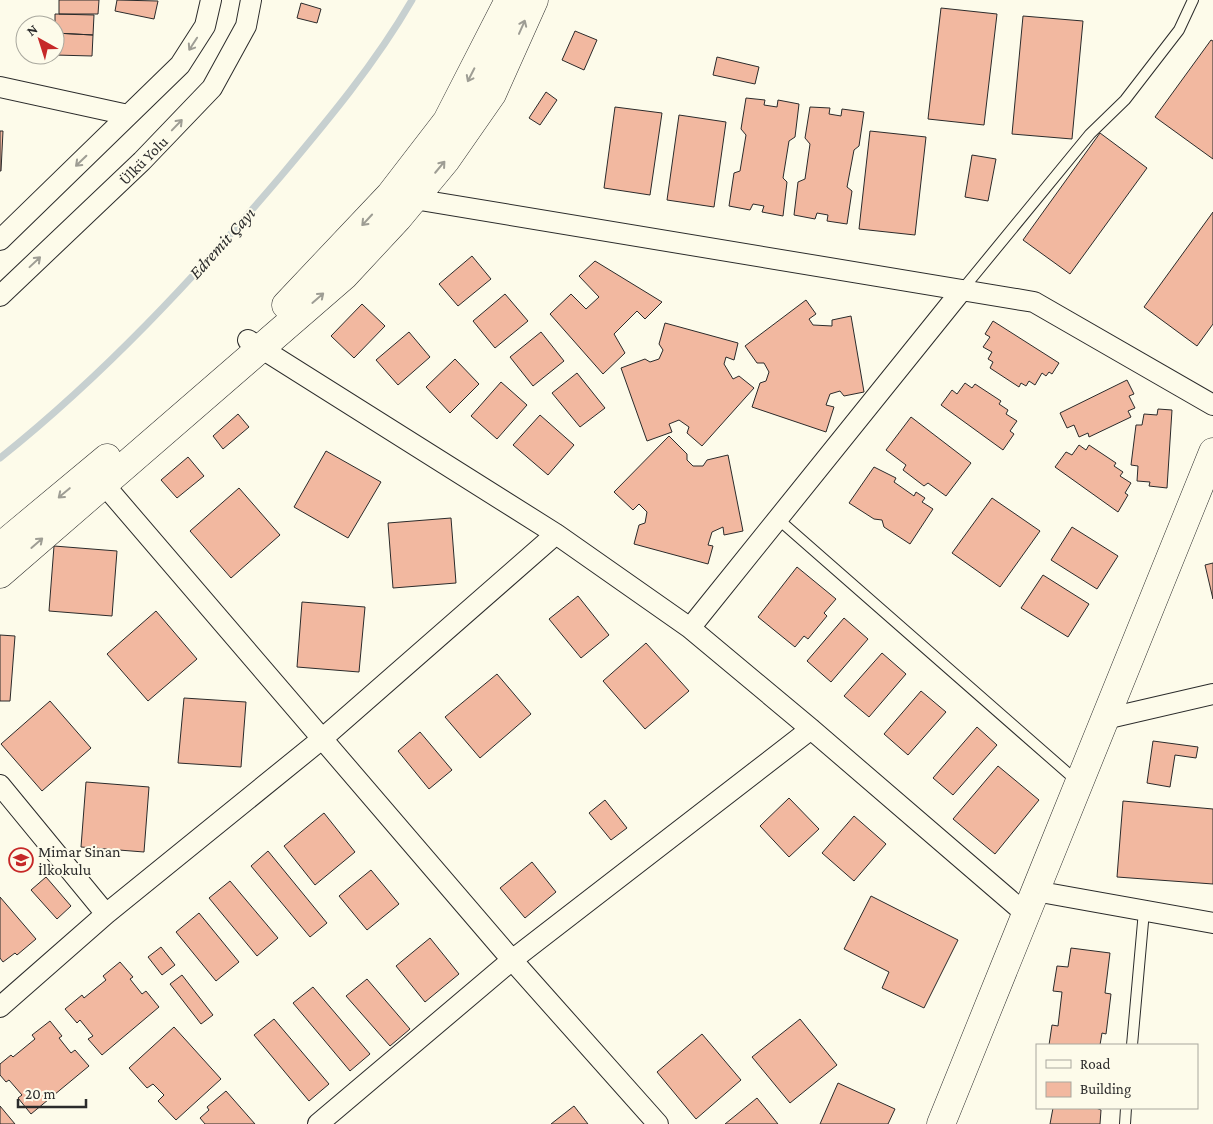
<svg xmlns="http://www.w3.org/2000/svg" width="1213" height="1124" font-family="'Crimson Pro',serif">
<rect width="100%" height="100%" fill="#fdfbea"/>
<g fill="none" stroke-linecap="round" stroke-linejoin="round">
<path stroke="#c7d0d0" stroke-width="7" d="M 0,458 C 104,375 195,277 281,176 C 328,120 375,64 412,0"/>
</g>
<path fill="#f2b8a0" stroke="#2b2b2b" d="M 59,0 L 99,0 L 98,14 L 59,14 Z
M 117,0 L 158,1 L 154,19 L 115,11 Z
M 301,3 L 321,9 L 317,23 L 297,18 Z
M 941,8 L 997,14 L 984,125 L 928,119 Z
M 55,14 L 94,15 L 93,35 L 55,33 Z
M 1023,16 L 1083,21 L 1072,139 L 1012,134 Z
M 575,31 L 597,40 L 584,70 L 562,60 Z
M 55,33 L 93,35 L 92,56 L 55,55 Z
M 1211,40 L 1213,41 L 1213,159 L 1155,117 Z
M 717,57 L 759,67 L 755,84 L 713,75 Z
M 546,92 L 557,100 L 540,125 L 529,118 Z
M 746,98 L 765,100 L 764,105 L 777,107 L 778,100 L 799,104 L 795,137 L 789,141 L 783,178 L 787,182 L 783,216 L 762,212 L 764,206 L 753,204 L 750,210 L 729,206 L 734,173 L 740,171 L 746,135 L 741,129 Z
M 615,107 L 662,113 L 650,195 L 604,188 Z
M 810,107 L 830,108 L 829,114 L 841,116 L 842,109 L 864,112 L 859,146 L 854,150 L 847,187 L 852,191 L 847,224 L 827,221 L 828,215 L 817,213 L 815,219 L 794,215 L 798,182 L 805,179 L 810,144 L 805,138 Z
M 679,115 L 726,122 L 714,207 L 667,200 Z
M 0,131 L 3,131 L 1,171 L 0,171 Z
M 870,131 L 926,137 L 915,235 L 859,229 Z
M 1100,133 L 1147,168 L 1070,274 L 1023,240 Z
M 972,155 L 996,159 L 988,201 L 965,197 Z
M 1213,212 L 1213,324 L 1197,346 L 1144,307 Z
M 472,256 L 491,279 L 458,306 L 439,284 Z
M 595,261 L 662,302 L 645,319 L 637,311 L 614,334 L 625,353 L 603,374 L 550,314 L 571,294 L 586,309 L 599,297 L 579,276 Z
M 505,294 L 528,321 L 495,348 L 473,321 Z
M 806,300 L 816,314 L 809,319 L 813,325 L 832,326 L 832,320 L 851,316 L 864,392 L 844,396 L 840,391 L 830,394 L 826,405 L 834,407 L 826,432 L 752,407 L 760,383 L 766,381 L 769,372 L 764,363 L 757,363 L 745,346 Z
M 362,304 L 385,326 L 354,358 L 331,336 Z
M 993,321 L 1059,363 L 1052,374 L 1049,372 L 1046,376 L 1042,373 L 1035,385 L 1029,381 L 1026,386 L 1021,383 L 1019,387 L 990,368 L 993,362 L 988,359 L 992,352 L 983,347 L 990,337 L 985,334 Z
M 665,323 L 738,343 L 734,360 L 726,357 L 724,364 L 733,379 L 739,376 L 754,388 L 702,446 L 687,433 L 689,427 L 679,420 L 669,424 L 672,432 L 647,441 L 621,368 L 645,359 L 650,362 L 659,359 L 663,350 L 659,344 Z
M 409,332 L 430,357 L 398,385 L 376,360 Z
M 541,332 L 564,361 L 533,386 L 510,357 Z
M 455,359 L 479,384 L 450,413 L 426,387 Z
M 577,373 L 605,408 L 580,427 L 552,393 Z
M 1127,380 L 1134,394 L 1129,396 L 1135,408 L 1128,411 L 1131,417 L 1089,437 L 1088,433 L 1079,437 L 1074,425 L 1067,428 L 1060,413 Z
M 501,382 L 527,405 L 497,439 L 471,416 Z
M 965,383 L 972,388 L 975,384 L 1001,401 L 999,404 L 1008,410 L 1006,414 L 1017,421 L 1010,431 L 1014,434 L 1003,450 L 941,405 L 952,390 L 957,394 Z
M 1158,409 L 1172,410 L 1167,488 L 1149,486 L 1150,482 L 1137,481 L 1138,466 L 1131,465 L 1136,425 L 1142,425 L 1144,414 L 1157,415 Z
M 238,414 L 249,427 L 223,449 L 213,436 Z
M 540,415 L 574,445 L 548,475 L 513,445 Z
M 911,417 L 971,463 L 946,496 L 928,483 L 924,486 L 903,470 L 906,465 L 886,450 Z
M 669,436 L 687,454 L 687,460 L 693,466 L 703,466 L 707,460 L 728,455 L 743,531 L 724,535 L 723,527 L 712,532 L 708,545 L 713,546 L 708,564 L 634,544 L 639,525 L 645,523 L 647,512 L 639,504 L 633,510 L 614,492 Z
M 1079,445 L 1086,450 L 1089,445 L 1116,463 L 1114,466 L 1123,472 L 1120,476 L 1131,483 L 1125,493 L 1128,495 L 1118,512 L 1055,467 L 1066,452 L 1072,455 Z
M 326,451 L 381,482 L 348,538 L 294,507 Z
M 188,457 L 204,476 L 177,498 L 161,480 Z
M 874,467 L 896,478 L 894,482 L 914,496 L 916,492 L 925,498 L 922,502 L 933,509 L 910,544 L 884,527 L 882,520 L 874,519 L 849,503 Z
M 239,488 L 280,535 L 231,578 L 190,531 Z
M 992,498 L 1040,531 L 1000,587 L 952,553 Z
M 451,518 L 456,583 L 393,588 L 388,523 Z
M 1072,527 L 1118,556 L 1097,589 L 1051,560 Z
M 54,546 L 117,551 L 112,616 L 49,611 Z
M 1213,563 L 1213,599 L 1205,565 Z
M 797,567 L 836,599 L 824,613 L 827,616 L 808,639 L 804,636 L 795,647 L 758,617 Z
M 1043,575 L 1089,604 L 1068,637 L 1021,608 Z
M 578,596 L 609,635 L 581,658 L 549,619 Z
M 302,602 L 365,607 L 359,672 L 297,667 Z
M 156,611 L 197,659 L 148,701 L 107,654 Z
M 844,618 L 868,639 L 831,682 L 807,661 Z
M 0,635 L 15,636 L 10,701 L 0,701 Z
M 646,643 L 689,691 L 645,729 L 603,681 Z
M 882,653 L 906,674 L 869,717 L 844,696 Z
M 497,674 L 531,714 L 480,758 L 445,717 Z
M 921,691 L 946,712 L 908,755 L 884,734 Z
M 184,698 L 246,702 L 241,767 L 178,763 Z
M 50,701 L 91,748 L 42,791 L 1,744 Z
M 977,727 L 997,745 L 953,795 L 933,778 Z
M 420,732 L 452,770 L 429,789 L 398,751 Z
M 1153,741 L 1198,747 L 1196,758 L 1175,755 L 1170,787 L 1147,783 Z
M 998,766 L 1039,800 L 995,854 L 953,819 Z
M 86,782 L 149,787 L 144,852 L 81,847 Z
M 789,798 L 819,829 L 789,857 L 760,826 Z
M 605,800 L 627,828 L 611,840 L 589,813 Z
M 1123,801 L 1213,809 L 1213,884 L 1117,877 Z
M 324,813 L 355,852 L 315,885 L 284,846 Z
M 854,816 L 886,844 L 854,881 L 822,853 Z
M 268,851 L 327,923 L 310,937 L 251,866 Z
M 532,862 L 556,892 L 525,918 L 500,888 Z
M 371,870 L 399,904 L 367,930 L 339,896 Z
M 46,877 L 71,906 L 57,919 L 31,890 Z
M 230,881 L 278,938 L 257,956 L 209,898 Z
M 871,896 L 958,940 L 924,1008 L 882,988 L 889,972 L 844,949 Z
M 0,897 L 36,939 L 17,955 L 15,953 L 3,962 L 0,958 Z
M 199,913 L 239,962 L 216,981 L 176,932 Z
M 430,938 L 459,974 L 425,1002 L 396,966 Z
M 161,947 L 175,965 L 162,975 L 148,957 Z
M 1071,948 L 1110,953 L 1105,993 L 1111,994 L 1106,1034 L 1102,1033 L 1100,1045 L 1049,1045 L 1052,1025 L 1058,1026 L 1062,992 L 1053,991 L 1057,966 L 1068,967 Z
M 120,962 L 133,977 L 130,979 L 142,994 L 146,991 L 159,1007 L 102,1055 L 88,1039 L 93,1036 L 80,1020 L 77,1023 L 65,1009 L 82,995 L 84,998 L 106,980 L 103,976 Z
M 182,975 L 213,1015 L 201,1024 L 170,984 Z
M 367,979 L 410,1029 L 390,1046 L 346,996 Z
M 313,987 L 370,1054 L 350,1071 L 293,1003 Z
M 274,1019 L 329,1084 L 309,1101 L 254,1035 Z
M 800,1019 L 837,1065 L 790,1103 L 752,1057 Z
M 50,1021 L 62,1036 L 59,1038 L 71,1053 L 75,1050 L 89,1066 L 31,1114 L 18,1098 L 22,1095 L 9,1080 L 6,1082 L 0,1075 L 0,1064 L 11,1055 L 13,1057 L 35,1039 L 32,1035 Z
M 174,1027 L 221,1079 L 176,1120 L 158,1101 L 164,1095 L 153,1084 L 147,1088 L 129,1068 Z
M 702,1034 L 741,1080 L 696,1119 L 657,1072 Z
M 838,1083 L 895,1109 L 888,1124 L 820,1124 Z
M 226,1091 L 255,1124 L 205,1124 L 200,1118 L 209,1110 L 207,1107 Z
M 757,1098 L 778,1124 L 725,1124 Z
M 0,1106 L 15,1124 L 0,1124 Z
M 574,1106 L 588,1124 L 551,1124 Z
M 1049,1108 L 1096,1108 L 1101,1110 L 1100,1124 L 1050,1124 L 1053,1108 Z"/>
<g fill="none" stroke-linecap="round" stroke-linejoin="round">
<g stroke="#2b2b2b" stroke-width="12">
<path id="lane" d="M 962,290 L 1090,134 L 1125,100 L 1179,30 L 1193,0
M 778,519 L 1078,782
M 1132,1045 L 1144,911
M 1125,1124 L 1126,1108"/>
</g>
<g stroke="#2b2b2b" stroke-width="22">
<path id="street" d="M 0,87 L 128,115
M 402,197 L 1034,302 L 1213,405
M 0,240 L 180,65 L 205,26 L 211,0
M 0,296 L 142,161 L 212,88 L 246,26 L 251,0
M 248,340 L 556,534 L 690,628 L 811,729 L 1026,914
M 95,474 L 512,960 L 658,1124
M 690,628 L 962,290
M 1105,719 L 1213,694
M 0,785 L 106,914
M 1035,891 L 1213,923
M 0,1007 L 106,914 L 323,738 L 556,534
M 318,1124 L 512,960 L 811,729"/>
</g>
<g stroke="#2b2b2b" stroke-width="29">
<path id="secondary" d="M 286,305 L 390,195 L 447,121 L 509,0
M 0,547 L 107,458
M 0,574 L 344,276 L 398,218 L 446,160 L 492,94 L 534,0
M 941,1124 L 1213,452"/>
</g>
<use href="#lane" stroke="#fdfbea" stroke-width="10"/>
<use href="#street" stroke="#fdfbea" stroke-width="20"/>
<use href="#secondary" stroke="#fdfbea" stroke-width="28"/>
</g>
<defs><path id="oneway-shaft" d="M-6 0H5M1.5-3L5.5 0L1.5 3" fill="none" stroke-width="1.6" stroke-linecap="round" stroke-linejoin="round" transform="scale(1.25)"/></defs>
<g stroke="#9e9d94">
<use href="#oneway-shaft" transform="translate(522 27) rotate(-66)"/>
<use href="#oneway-shaft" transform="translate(193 44) rotate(123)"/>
<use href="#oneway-shaft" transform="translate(471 75) rotate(117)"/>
<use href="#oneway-shaft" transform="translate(177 125) rotate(-46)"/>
<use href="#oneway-shaft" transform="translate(81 161) rotate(136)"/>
<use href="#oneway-shaft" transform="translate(440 167) rotate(-50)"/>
<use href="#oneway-shaft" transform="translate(367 220) rotate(133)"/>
<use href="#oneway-shaft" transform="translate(35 262) rotate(-43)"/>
<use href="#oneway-shaft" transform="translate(318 298) rotate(-41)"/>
<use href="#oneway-shaft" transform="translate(64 493) rotate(140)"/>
<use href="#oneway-shaft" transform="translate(37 543) rotate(-41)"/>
</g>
<defs>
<g id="school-ring" transform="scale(1.25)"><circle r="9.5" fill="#fdfbea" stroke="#c62828" stroke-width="1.5"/><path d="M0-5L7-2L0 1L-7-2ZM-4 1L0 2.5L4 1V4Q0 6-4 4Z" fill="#c62828"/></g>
</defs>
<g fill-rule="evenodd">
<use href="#school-ring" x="21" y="860"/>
</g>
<g text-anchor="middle" stroke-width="4" stroke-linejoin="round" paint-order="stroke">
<g font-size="16" fill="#2b2b2b" stroke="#fdfbea">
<text transform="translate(143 160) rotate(-45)" y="6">Ülkü Yolu</text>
</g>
<g font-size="16" fill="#2b2b2b" stroke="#fdfbea" text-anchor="start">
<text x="38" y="857">Mimar Sinan<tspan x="38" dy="18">İlkokulu</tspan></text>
</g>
<g font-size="18" font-style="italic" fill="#2b2b2b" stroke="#fdfbea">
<text transform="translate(222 243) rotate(-48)" y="6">Edremit Çayı</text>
</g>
</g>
<rect x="1036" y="1044" width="162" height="65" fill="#fdfbea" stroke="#a9a89e"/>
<rect x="1046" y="1060" width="25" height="8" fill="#fdfbea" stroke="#a9a89e"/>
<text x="1080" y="1069" font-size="15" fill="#2b2b2b">Road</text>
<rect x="1046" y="1082" width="25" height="15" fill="#f2b8a0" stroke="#a9a89e"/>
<text x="1080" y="1094" font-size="15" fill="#2b2b2b">Building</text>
<g transform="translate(40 40) rotate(321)"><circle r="24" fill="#fdfbea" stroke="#a9a89e"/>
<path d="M0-4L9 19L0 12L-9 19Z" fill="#c62828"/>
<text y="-8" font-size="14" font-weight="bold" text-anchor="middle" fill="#2b2b2b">N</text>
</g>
<path d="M18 1099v8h68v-8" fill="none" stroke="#2b2b2b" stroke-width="2.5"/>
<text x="25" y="1099" font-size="15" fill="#2b2b2b" stroke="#fdfbea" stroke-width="4" paint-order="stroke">20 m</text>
</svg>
